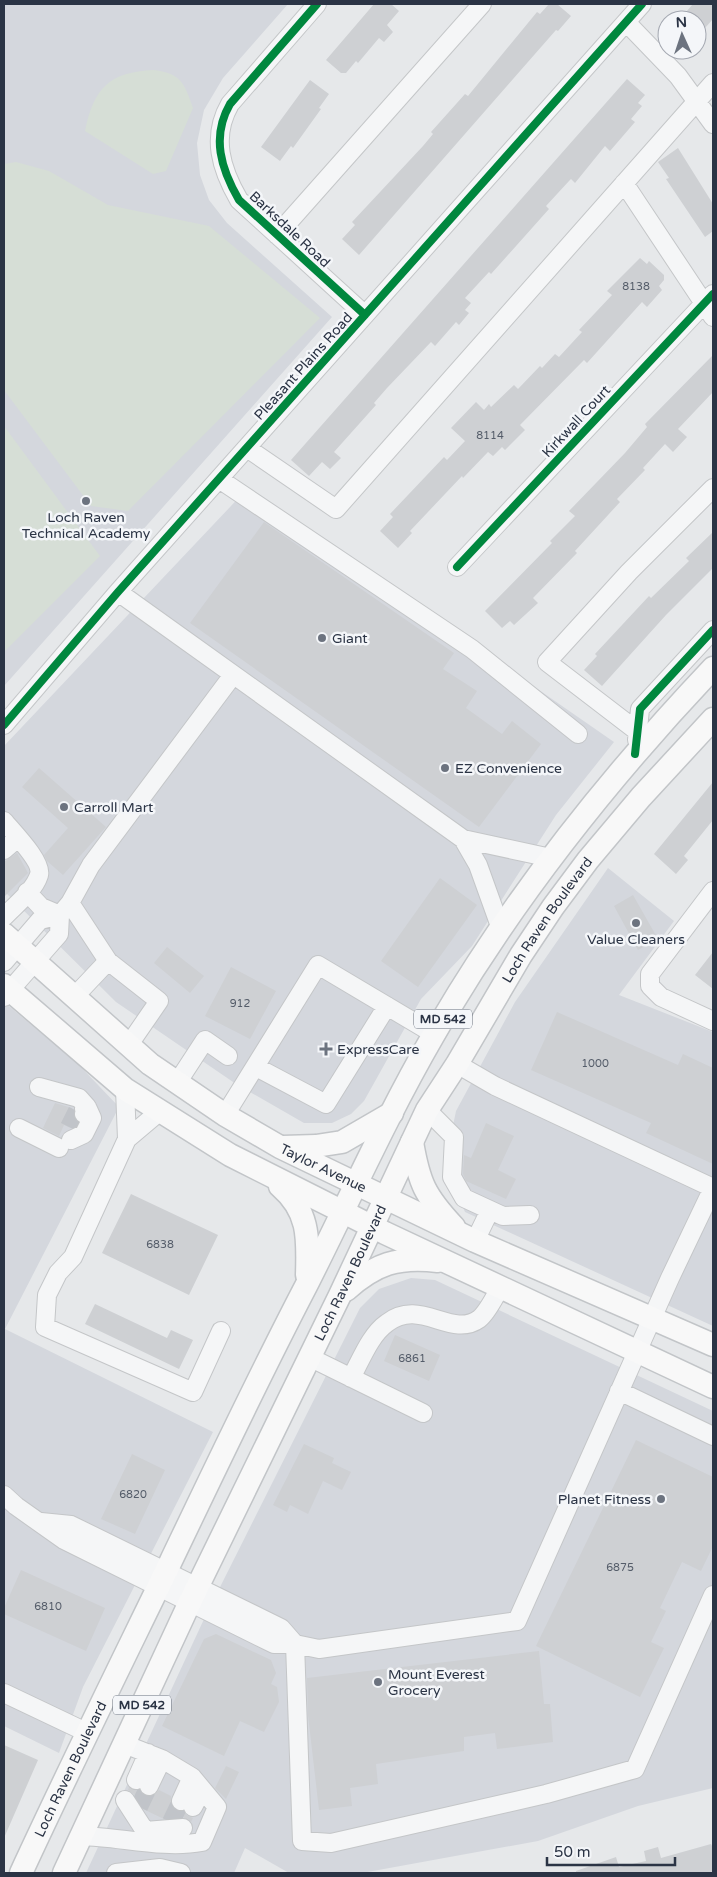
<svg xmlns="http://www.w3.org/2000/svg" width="717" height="1877" font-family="'Varela Round',sans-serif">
<rect width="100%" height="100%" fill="#e6e8ea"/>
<path fill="#d4d7dd" d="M 4,4 L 288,4 L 223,78 L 204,110 L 197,143 L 200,175 L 209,200 L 227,223 L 332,317 L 4,686 Z
M 248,488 L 614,742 L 556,815 L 472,946 L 421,999 L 364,1101 L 351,1114 L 332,1123 L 304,1123 L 236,1084 L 116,1002 L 4,891 L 4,746 Z
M 608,868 L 674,921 L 619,995 L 713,1032 L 713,1326 L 465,1212 L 445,1165 L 456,1111 L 515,1002 Z
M 4,1002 L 78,1064 L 119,1107 L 5,1329 L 213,1432 L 83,1687 L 59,1753 L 4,1726 Z
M 411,1278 L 435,1280 L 713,1411 L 713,1788 L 638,1806 L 538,1841 L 362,1873 L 289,1873 L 245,1848 L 234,1873 L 86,1873 L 205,1617 L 360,1308 L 379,1289 Z"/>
<path fill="#d6ded6" d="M 154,70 C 182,74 184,83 193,108 L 166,171 L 153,174 L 85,131 C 94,88 109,72 154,70 Z
M 16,162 L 49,171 L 108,205 L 209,226 L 320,318 L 128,511 L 91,506 L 4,390 L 4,164 Z
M 4,426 L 100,556 L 4,652 Z"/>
<path fill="#ced0d3" d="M 374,4 L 391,4 L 399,11 L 387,25 L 393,32 L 384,42 L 379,38 L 358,63 L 356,61 L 346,73 L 341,73 L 326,60 Z
M 549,4 L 557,4 L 571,16 L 558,31 L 556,30 L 359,255 L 342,239 L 355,225 L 352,222 L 423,146 L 433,134 L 431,132 L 465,94 L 468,96 L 537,12 L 540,14 Z
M 693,4 L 713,4 L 713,19 L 697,37 L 697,20 L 679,20 Z
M 627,79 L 645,95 L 638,103 L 642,106 L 631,119 L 635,122 L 610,151 L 605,146 L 575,183 L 571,179 L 569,181 L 546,206 L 549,209 L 491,274 L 489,272 L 465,298 L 471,303 L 465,310 L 469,313 L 459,325 L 456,322 L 435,346 L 431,342 L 387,388 L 374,403 L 376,405 L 334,452 L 341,458 L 330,469 L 322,462 L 309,476 L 291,460 Z
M 310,80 L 329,94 L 319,108 L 321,109 L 293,148 L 291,146 L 280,161 L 261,147 Z
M 678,148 L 713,204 L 713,231 L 705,237 L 666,179 L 669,178 L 658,162 Z
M 640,258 L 647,264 L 649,261 L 664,275 L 664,280 L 659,286 L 662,290 L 647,307 L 642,302 L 587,363 L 584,360 L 520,425 L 525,430 L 505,450 L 502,447 L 493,456 L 488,452 L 463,478 L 462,476 L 410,531 L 412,533 L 398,548 L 380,531 L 393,517 L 390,514 L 444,457 L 447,460 L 465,441 L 451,428 L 476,402 L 484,410 L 489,404 L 491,407 L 514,385 L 518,389 L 540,366 L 542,368 L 555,354 L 559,357 L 582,332 L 579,330 L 612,295 L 607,291 Z
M 713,355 L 713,392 L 678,429 L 687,437 L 673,452 L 665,444 L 643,468 L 645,470 L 617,499 L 620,502 L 575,551 L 577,553 L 533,598 L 538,603 L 514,625 L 510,621 L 502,628 L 485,611 L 552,543 L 550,541 L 575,516 L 569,511 L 625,453 L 647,427 L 645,424 Z
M 264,522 L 454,653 L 443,669 L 477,691 L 466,708 L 502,734 L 512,721 L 541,744 L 479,827 L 190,623 Z
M 713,532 L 713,568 L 666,615 L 602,686 L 584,670 L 597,656 L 595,654 L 649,596 L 651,598 L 689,561 L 686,558 Z
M 39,768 L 106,827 L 63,875 L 47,861 L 44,855 L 68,828 L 22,787 Z
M 713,782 L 713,820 L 684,856 L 688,860 L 676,874 L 654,854 Z
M 17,853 L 28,873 L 4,897 L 4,862 Z
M 440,878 L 477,905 L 418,987 L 381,961 Z
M 633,895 L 658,939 L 638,950 L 614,906 Z
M 167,947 L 204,976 L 190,993 L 154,963 Z
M 713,952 L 713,989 L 695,975 Z
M 231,967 L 276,991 L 250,1039 L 205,1016 Z
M 557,1012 L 678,1065 L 683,1054 L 713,1068 L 713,1164 L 646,1133 L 651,1123 L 531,1070 Z
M 55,1103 L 72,1108 L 78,1122 L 71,1128 L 64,1125 L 59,1136 L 43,1128 Z
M 486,1123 L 514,1136 L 498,1170 L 516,1179 L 506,1199 L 466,1181 L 463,1174 L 464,1155 L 471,1158 Z
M 131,1194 L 218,1235 L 189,1295 L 102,1253 Z
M 95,1304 L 167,1338 L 171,1330 L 193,1340 L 179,1369 L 85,1324 Z
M 395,1335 L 440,1355 L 429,1381 L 384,1361 Z
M 636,1440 L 713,1477 L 713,1546 L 701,1571 L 682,1562 L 660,1608 L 666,1611 L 651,1642 L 664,1648 L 640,1697 L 536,1646 Z
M 304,1444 L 334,1458 L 332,1463 L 351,1472 L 342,1490 L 323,1481 L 308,1514 L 290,1505 L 287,1512 L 273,1505 Z
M 132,1454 L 165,1470 L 135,1534 L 101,1519 Z
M 21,1570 L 105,1608 L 86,1651 L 4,1614 L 4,1608 Z
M 216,1634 L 271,1660 L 276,1673 L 271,1684 L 277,1687 L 279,1702 L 264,1732 L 240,1721 L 224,1756 L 162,1726 L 204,1639 Z
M 539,1651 L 544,1704 L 550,1704 L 553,1742 L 497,1749 L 495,1733 L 464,1737 L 464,1751 L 376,1764 L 378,1784 L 350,1788 L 352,1806 L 319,1810 L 308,1715 L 307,1678 Z
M 4,1745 L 38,1760 L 4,1838 Z
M 226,1766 L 239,1772 L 226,1799 L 215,1788 Z
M 129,1787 L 139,1790 L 144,1795 L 149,1797 L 159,1790 L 171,1796 L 171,1802 L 176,1810 L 183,1811 L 188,1816 L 193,1818 L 191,1822 L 183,1817 L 164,1819 L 143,1809 L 134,1794 L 128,1790 Z
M 711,1844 L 713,1848 L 713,1873 L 576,1873 L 576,1871 L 616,1857 L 619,1867 L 646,1861 L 644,1851 L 658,1847 L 661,1858 Z"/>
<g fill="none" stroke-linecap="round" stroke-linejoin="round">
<path stroke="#c1c4c9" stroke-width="18" stroke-dasharray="18 9" stroke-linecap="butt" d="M 69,1127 L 77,1111
M 139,1807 L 149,1786
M 171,1822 L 181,1801"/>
<g stroke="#c4c6c8" stroke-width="20">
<path id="minor" d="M 317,4 L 230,104 C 211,137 221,169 239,200 L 365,315
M 626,22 L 678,76 L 713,124
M 624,183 L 713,317
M 277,235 L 482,4
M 247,448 L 336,509 L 713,83
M 219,479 L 472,649 L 578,734
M 457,567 L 713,294
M 118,592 L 463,839 L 551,858
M 4,725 L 118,592 L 642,4
M 637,731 L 547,662 L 629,572 L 713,488
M 637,740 L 640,709 L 713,630
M 4,821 C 12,831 43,862 39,875 C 34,891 15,905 4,917
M 463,839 L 478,865 L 501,929
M 4,850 L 18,838
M 713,891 L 650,974 L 650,986 L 661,997 L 713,1021
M 27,892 L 41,907 L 60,915
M 70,903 L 108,961
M 4,962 L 40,920 L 60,915 L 70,903 L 91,865 L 233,675
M 4,997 L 59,934 L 60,915
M 74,997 L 108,961 L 159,1001 L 128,1046
M 457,1064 L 495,1086 L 713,1188
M 256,1067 L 326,1104 L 387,1006
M 177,1083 L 205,1040 L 228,1056
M 39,1087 L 79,1098 L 87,1107 L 84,1114
M 125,1089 L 127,1139 L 73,1257 L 58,1273 L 47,1295 L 45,1327 L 193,1392 L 221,1331
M 427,1110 L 454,1137 L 452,1177 L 464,1198 L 503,1216 L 530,1215
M 225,1115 L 318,965 L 434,1034
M 19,1128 L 59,1148
M 127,1139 L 159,1112
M 71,1140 L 84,1134 L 92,1118 L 87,1107 L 84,1109
M 475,1241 L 490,1210
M 309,1357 L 423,1413
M 351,1378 C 361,1360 370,1335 387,1323 C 420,1297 451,1339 479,1319 C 488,1312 495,1296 501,1286
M 619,1391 L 713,1436
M 4,1495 L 16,1506 L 64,1540 L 274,1644 L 295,1644 L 319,1649 L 517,1621 L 670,1278 L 713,1188
M 41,1522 L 71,1525 L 281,1628 L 295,1644 L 302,1841 L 331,1843 L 546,1794 L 635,1769 L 713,1595
M 4,1693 L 86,1732
M 136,1780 L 148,1753
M 149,1786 L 162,1759
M 125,1800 L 145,1831
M 181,1801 L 192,1777
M 193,1807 L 202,1790
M 81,1836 C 121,1837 163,1849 202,1842 L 217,1807 L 192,1777 L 162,1759 L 124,1744
M 140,1840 L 145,1831 L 183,1828
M 116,1873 L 160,1868 L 181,1873"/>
</g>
<g stroke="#c2c5c8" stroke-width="25">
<g id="major">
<path id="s1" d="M 4,934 L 150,1064 L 225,1115 L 280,1147 L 475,1241 L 713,1345"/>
<path d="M 4,985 L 125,1089 L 230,1155 L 385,1233 L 713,1387"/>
<path d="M 412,1142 C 419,1183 425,1196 454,1227"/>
<path d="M 283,1147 L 316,1146 L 342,1142 L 392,1113"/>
<path d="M 280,1186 C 310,1212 308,1239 307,1275"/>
<path d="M 346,1290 C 375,1264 398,1256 438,1261"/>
<path id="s2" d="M 21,1873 C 69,1769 120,1666 170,1563 C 214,1471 258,1378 306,1286 C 348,1203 386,1117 433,1036 C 510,902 607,780 713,668"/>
<path id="s3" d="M 64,1873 L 190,1602 L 340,1295 L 427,1110 L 457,1064 L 521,955 L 553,907 L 588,860 L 641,797 L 713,719"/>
</g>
</g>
<use href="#minor" stroke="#f5f6f7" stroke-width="18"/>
<use href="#major" stroke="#f8f8f8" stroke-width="22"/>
<g stroke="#f4f6f9" stroke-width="11">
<path id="cycleway" d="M 317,4 L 230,104 C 211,137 221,169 239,200 L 365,315
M 457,567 L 713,294
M 4,725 L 118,592 L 642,4
M 635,754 L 640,709 L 713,630"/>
</g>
<use href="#cycleway" stroke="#00873e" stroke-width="8"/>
</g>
<g fill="#6c737f" stroke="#f4f6f9" stroke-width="2">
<circle cx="86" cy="501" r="5"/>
<circle cx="322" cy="638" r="5"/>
<circle cx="445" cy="768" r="5"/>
<circle cx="64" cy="807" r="5"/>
<circle cx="636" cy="923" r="5"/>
<path d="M323.5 1041.5h5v5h5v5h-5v5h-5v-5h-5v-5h5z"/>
<circle cx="661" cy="1499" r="5"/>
<circle cx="378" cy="1682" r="5"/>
</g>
<g text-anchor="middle" stroke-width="5" stroke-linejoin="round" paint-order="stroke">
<g font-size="11" fill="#545c69">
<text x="636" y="290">8138</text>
<text x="490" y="439">8114</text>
<text x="240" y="1007">912</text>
<text x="595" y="1067">1000</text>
<text x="160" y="1248">6838</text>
<text x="412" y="1362">6861</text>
<text x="133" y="1498">6820</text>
<text x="620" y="1571">6875</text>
<text x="48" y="1610">6810</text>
</g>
<g fill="#f4f6f9" stroke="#676e7b" stroke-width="1">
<rect x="414" y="1009.5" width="58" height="19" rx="4"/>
<rect x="113" y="1695.5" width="58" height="19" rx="4"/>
</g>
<g font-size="12" font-weight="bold" fill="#2b3445">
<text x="443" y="1023">MD 542</text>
<text x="142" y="1709">MD 542</text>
</g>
<g font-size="14" fill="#2b3445" stroke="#f4f6f9">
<text transform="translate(290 229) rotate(43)" y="5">Barksdale Road</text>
<text transform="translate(303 366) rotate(-48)" y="5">Pleasant Plains Road</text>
<text transform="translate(576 421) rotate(-47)" y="5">Kirkwall Court</text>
<text dy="5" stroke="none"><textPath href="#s3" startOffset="1070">Loch Raven Boulevard</textPath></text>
<text dy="5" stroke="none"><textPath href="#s1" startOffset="398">Taylor Avenue</textPath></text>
<text dy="5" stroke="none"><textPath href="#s3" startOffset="665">Loch Raven Boulevard</textPath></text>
<text dy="5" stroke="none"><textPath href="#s2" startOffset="115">Loch Raven Boulevard</textPath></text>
</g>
<g font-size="14" fill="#2b3445" stroke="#f4f6f9" text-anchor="start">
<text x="86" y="522" text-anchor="middle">Loch Raven<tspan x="86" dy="16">Technical Academy</tspan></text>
<text x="332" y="643">Giant</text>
<text x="455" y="773">EZ Convenience</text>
<text x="74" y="812">Carroll Mart</text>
<text x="636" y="944" text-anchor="middle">Value Cleaners</text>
<text x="337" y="1054">ExpressCare</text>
<text x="651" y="1504" text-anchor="end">Planet Fitness</text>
<text x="388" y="1679">Mount Everest<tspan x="388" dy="16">Grocery</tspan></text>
</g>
</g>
<rect width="717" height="1877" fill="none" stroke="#2b3445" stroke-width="10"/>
<g transform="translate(682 35) rotate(357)"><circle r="24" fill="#f4f6f9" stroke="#a4a8b1"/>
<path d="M0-4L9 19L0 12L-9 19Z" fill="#6c737f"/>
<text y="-8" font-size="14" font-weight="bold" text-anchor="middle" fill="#2b3445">N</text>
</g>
<path d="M547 1857v8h128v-8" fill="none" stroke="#2b3445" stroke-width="2.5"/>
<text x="554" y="1857" font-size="15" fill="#2b3445" stroke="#f4f6f9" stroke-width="4" paint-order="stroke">50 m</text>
</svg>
